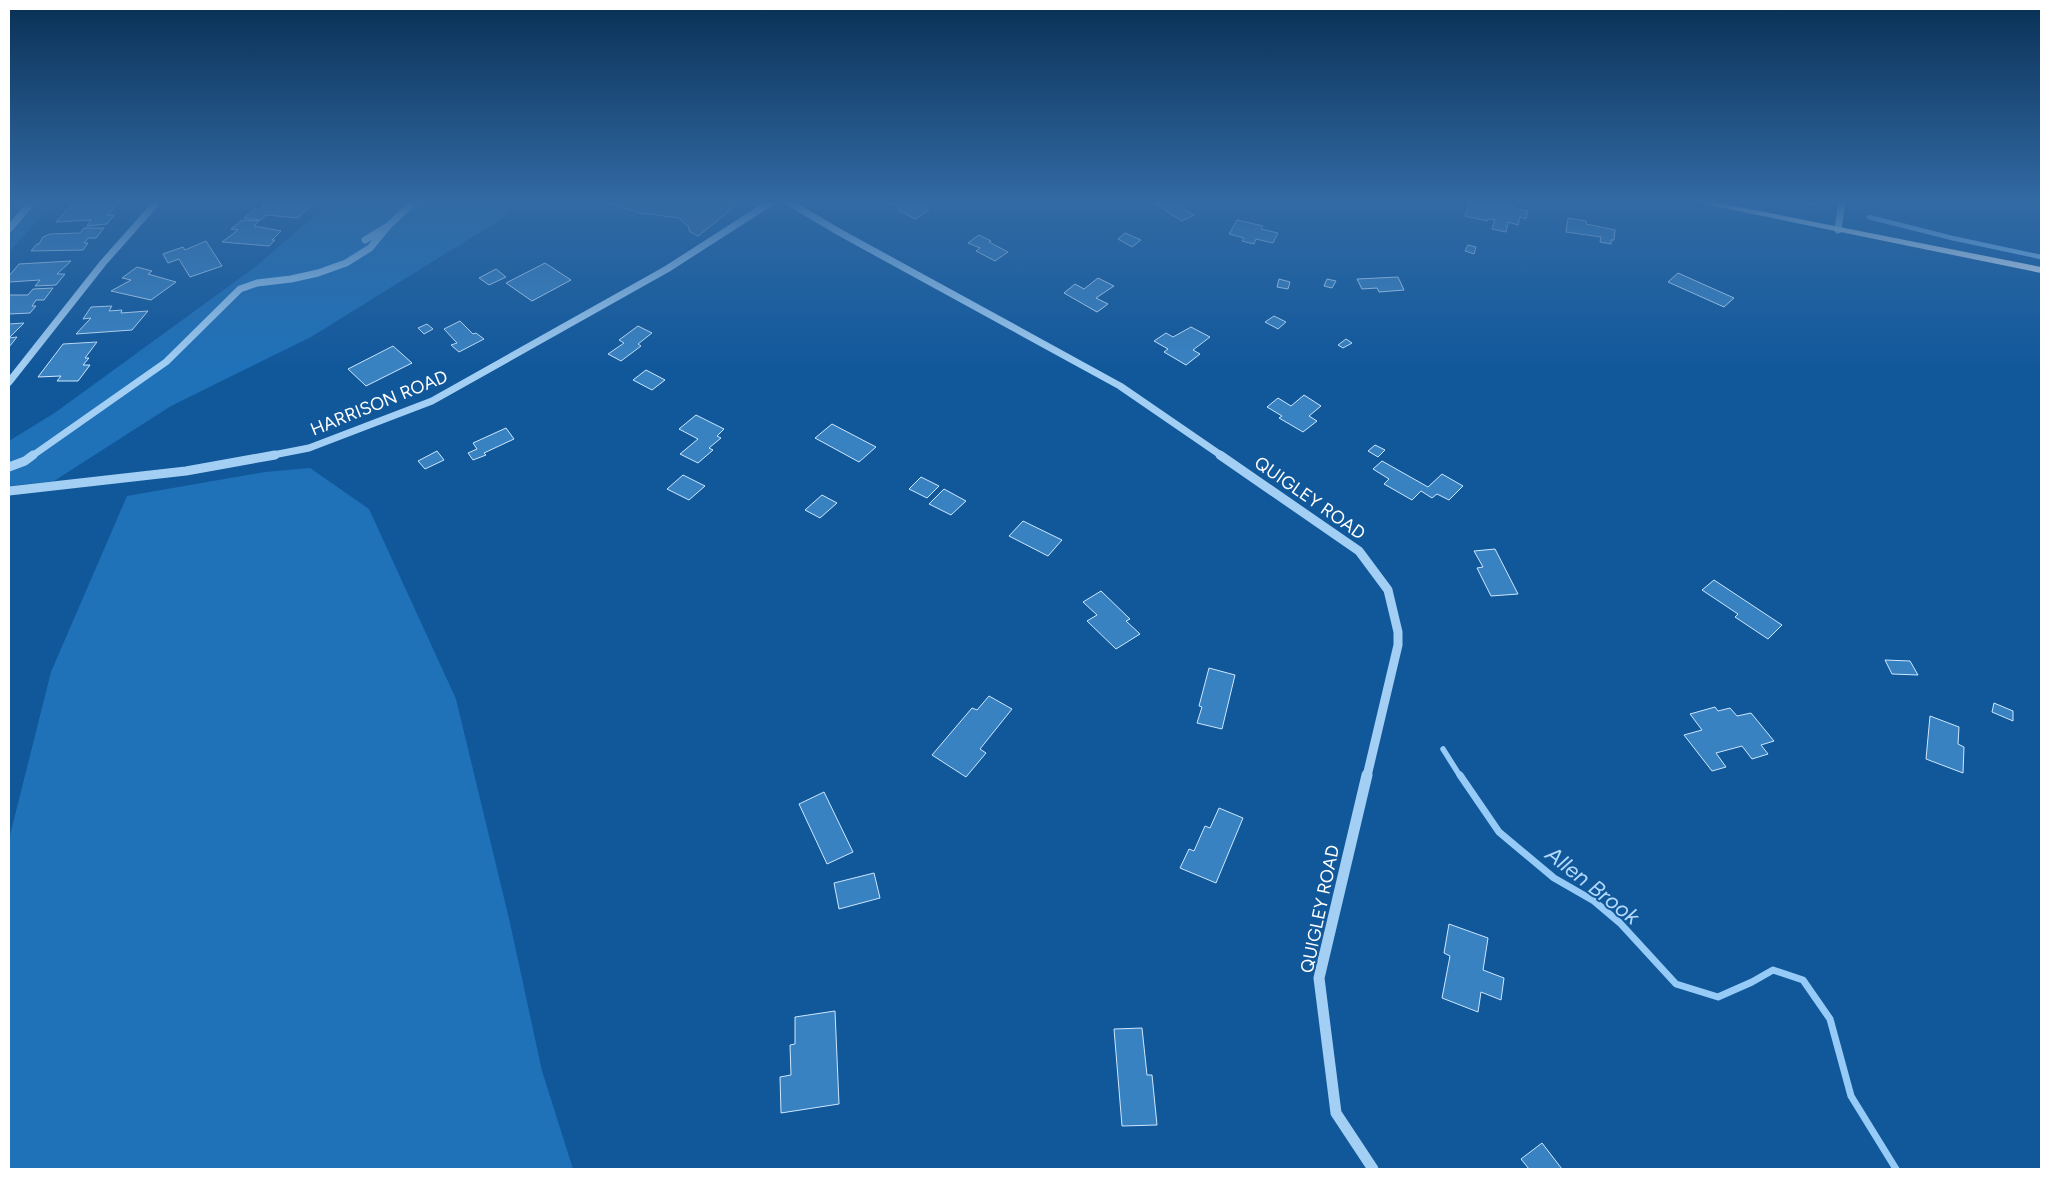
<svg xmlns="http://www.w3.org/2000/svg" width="2050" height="1178" font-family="Figtree,sans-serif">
<rect width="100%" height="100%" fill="#11589b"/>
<path fill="#1f71b8" d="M 9,201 L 55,201 L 9,252 Z
M 332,201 L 516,201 L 503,218 L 311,337 L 171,406 L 54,481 L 9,486 L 9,441 L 56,412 L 255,267 Z
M 310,468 L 369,509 L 456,699 L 510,923 L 542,1071 L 573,1169 L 9,1169 L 9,839 L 51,672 L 127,496 L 265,472 Z"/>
<path fill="#356999" stroke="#96cbf8" d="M 599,201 L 737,201 L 737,202 L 732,209 L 698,236 L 689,231 L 689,227 L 679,218 L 641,213 Z"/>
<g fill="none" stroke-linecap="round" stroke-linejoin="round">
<path stroke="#96cbf8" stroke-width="4.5" d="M 1806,201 L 1810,203
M 1869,217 L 1952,238 L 2041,257"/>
<path stroke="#96cbf8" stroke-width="5.5" d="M 1443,749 L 1460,776"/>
<path stroke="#96cbf8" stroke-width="7" d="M 1460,775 L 1499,832 L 1554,878 L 1594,901 L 1620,923 L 1676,984 L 1718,997 L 1752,982 L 1773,970 L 1803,980 L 1830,1019 L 1851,1096 L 1896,1169"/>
</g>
<path fill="#3982c2" stroke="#cde7fe" d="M 264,201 L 304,201 L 314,202 L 298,218 L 266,215 L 261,220 L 244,218 L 254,209 L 260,209 L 266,204 L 262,204 Z
M 892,201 L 913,201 L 929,210 L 915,219 L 898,210 L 902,208 L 890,203 Z
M 1183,201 L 1187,204 L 1181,207 L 1194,215 L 1182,221 L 1152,202 Z
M 1470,201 L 1486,201 L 1528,211 L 1526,219 L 1520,217 L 1518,225 L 1508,222 L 1506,232 L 1492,229 L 1495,220 L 1488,219 L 1487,221 L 1465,216 Z
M 120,203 L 107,215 L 114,215 L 107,224 L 87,226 L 91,220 L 56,222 L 70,206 Z
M 1568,218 L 1586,221 L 1586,224 L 1615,230 L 1614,240 L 1611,240 L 1611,244 L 1600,242 L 1601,237 L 1566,232 Z
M 242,220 L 259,221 L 254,226 L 281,231 L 272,240 L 275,240 L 269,246 L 222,242 L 238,230 L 231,229 Z
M 1237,220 L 1263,226 L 1261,229 L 1278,233 L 1273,243 L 1256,239 L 1254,244 L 1242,241 L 1244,238 L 1229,234 Z
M 84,228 L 104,228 L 96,238 L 88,238 L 84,243 L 88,243 L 83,250 L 31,251 L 37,244 L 39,244 L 43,237 L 50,234 L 80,233 Z
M 1125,233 L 1141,240 L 1132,247 L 1118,239 Z
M 979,235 L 991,241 L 989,242 L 1008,252 L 995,261 L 976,251 L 980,248 L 968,243 Z
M 206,241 L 222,266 L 190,277 L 179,259 L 168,263 L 163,254 L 183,247 L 185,250 Z
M 1468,245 L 1476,247 L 1474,254 L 1465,251 Z
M 71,261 L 57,274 L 65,274 L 56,285 L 35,286 L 40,280 L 9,282 L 9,276 L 19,264 Z
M 545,263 L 571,280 L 532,301 L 506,283 Z
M 137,267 L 152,271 L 148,274 L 176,282 L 151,300 L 111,291 L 131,280 L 122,278 Z
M 496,269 L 506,277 L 489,285 L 479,278 Z
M 1678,273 L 1734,298 L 1724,307 L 1668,282 Z
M 1398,277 L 1404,290 L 1379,292 L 1377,288 L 1362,289 L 1357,279 Z
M 1098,278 L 1114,286 L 1096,298 L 1108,304 L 1097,312 L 1064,293 L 1075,284 L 1084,289 Z
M 1279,279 L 1290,282 L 1288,289 L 1277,287 Z
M 1327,279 L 1336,281 L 1332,288 L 1324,286 Z
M 53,288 L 44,300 L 36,300 L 32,306 L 36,306 L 30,313 L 9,314 L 9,295 L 28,295 L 33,289 Z
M 112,306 L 109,311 L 122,310 L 121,313 L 148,311 L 132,330 L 76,334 L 91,318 L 83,319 L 91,307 Z
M 1274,316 L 1286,322 L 1278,329 L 1265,322 Z
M 460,321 L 473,334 L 476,333 L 484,339 L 459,352 L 451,345 L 457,343 L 444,329 Z
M 24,323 L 9,338 L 17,337 L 9,347 L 9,324 Z
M 427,324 L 433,329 L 424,334 L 418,328 Z
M 638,326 L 652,333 L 638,344 L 641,346 L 621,361 L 608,354 L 624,343 L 619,340 Z
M 1191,327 L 1210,337 L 1193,350 L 1200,354 L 1186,365 L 1164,352 L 1168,349 L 1154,341 L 1166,333 L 1173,337 Z
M 1346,339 L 1352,343 L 1343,348 L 1338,345 Z
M 97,342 L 85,358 L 89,358 L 83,365 L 90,365 L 78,381 L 57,381 L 61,376 L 38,377 L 63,344 Z
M 393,346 L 412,363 L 366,386 L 348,369 Z
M 646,370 L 665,380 L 652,390 L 633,380 Z
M 1304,395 L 1321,406 L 1309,416 L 1317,421 L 1303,432 L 1279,418 L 1282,416 L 1267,407 L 1278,398 L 1291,406 Z
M 696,415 L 724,429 L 717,436 L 721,438 L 709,448 L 713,450 L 698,463 L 680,454 L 698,439 L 679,429 Z
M 832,424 L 876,447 L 859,462 L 815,438 Z
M 506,428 L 514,439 L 484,453 L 486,455 L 473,460 L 468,453 L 477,449 L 473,443 Z
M 1375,445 L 1385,450 L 1378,457 L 1368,451 Z
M 437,451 L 444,460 L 425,469 L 418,461 Z
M 1382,461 L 1428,487 L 1442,474 L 1463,486 L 1449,500 L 1437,494 L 1432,498 L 1421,491 L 1412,500 L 1384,484 L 1389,479 L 1373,469 Z
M 683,475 L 705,486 L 689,500 L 667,489 Z
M 921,477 L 939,486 L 927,498 L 909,489 Z
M 944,489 L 966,501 L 951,515 L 929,504 Z
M 822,495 L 837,503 L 820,518 L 805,510 Z
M 1023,521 L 1062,540 L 1048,556 L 1009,536 Z
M 1495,549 L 1518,594 L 1491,596 L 1477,568 L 1483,567 L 1474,551 Z
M 1714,580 L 1782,625 L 1768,639 L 1735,617 L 1738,614 L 1702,590 Z
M 1101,591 L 1130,619 L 1126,621 L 1140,634 L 1116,649 L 1087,621 L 1097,615 L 1083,602 Z
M 1885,660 L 1910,661 L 1918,675 L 1892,674 Z
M 1209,668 L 1235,675 L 1222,729 L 1197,723 L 1202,707 L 1199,706 Z
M 989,696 L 1012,709 L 980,749 L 986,753 L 966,777 L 932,755 L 972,708 L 977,710 Z
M 1994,703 L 2013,711 L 2013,721 L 1992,712 Z
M 1715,707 L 1718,711 L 1730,708 L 1737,716 L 1751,713 L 1774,741 L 1761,745 L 1768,754 L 1752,759 L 1742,746 L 1716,753 L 1726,767 L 1712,771 L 1684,735 L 1702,730 L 1690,714 Z
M 1930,716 L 1959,727 L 1958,744 L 1964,747 L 1963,773 L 1926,759 Z
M 824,792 L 853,852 L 827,864 L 799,804 Z
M 1219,808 L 1243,818 L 1216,883 L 1180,868 L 1189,849 L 1194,851 L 1205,826 L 1210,828 Z
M 874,873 L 880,898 L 839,909 L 834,883 Z
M 1449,924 L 1488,938 L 1483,970 L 1504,978 L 1501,1000 L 1481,992 L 1478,1012 L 1442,998 L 1450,956 L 1444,953 Z
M 835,1011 L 839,1104 L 781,1113 L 780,1077 L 791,1075 L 790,1045 L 795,1044 L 795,1017 Z
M 1142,1028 L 1147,1075 L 1152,1075 L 1157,1125 L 1122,1126 L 1114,1029 Z
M 1542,1143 L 1562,1169 L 1529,1169 L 1521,1159 Z"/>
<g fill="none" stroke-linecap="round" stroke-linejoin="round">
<path stroke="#a4cff4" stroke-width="7" d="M 787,201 L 839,232 L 1120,386 L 1222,456
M 9,229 L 33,201
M 1838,230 L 1842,201
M 365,240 L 388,226 L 415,201
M 9,382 L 103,263 L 158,201
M 32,456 L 166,362 L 240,289 L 257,283 L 291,279 L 318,273 L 346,263 L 370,248 L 388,226
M 268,456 L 309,448 L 432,401 L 667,269 L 773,201"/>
<path stroke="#a4cff4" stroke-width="9" d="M 1220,455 L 1359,551 L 1388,590 L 1398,632 L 1398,645 L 1367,776
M 9,467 L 25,461 L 33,455
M 9,491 L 186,471 L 275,455"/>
<path stroke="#a4cff4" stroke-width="11" d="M 1367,775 L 1319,978 L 1336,1113 L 1373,1169"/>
<path fill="#f1f8ff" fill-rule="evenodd" d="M 1689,201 L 1709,201 L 2041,267 L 2041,273 Z"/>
</g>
<linearGradient id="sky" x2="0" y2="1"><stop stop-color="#093055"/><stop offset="0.55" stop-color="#326aa4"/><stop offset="1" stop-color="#326aa4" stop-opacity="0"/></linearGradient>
<rect width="2050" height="366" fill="url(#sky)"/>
<g text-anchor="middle" stroke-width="4" stroke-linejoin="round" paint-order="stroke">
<g font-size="18" fill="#fff" stroke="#11589b">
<text transform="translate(379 403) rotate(-22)" y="6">HARRISON ROAD</text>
<text transform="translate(1310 498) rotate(35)" y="6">QUIGLEY ROAD</text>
<text transform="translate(1320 909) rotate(-78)" y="6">QUIGLEY ROAD</text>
</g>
<g font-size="22" font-style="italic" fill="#b1d9fb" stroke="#11589b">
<text transform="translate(1593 885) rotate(38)" y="8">Allen Brook</text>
</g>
</g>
<rect width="2050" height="1178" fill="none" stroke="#ffffff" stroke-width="20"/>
</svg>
